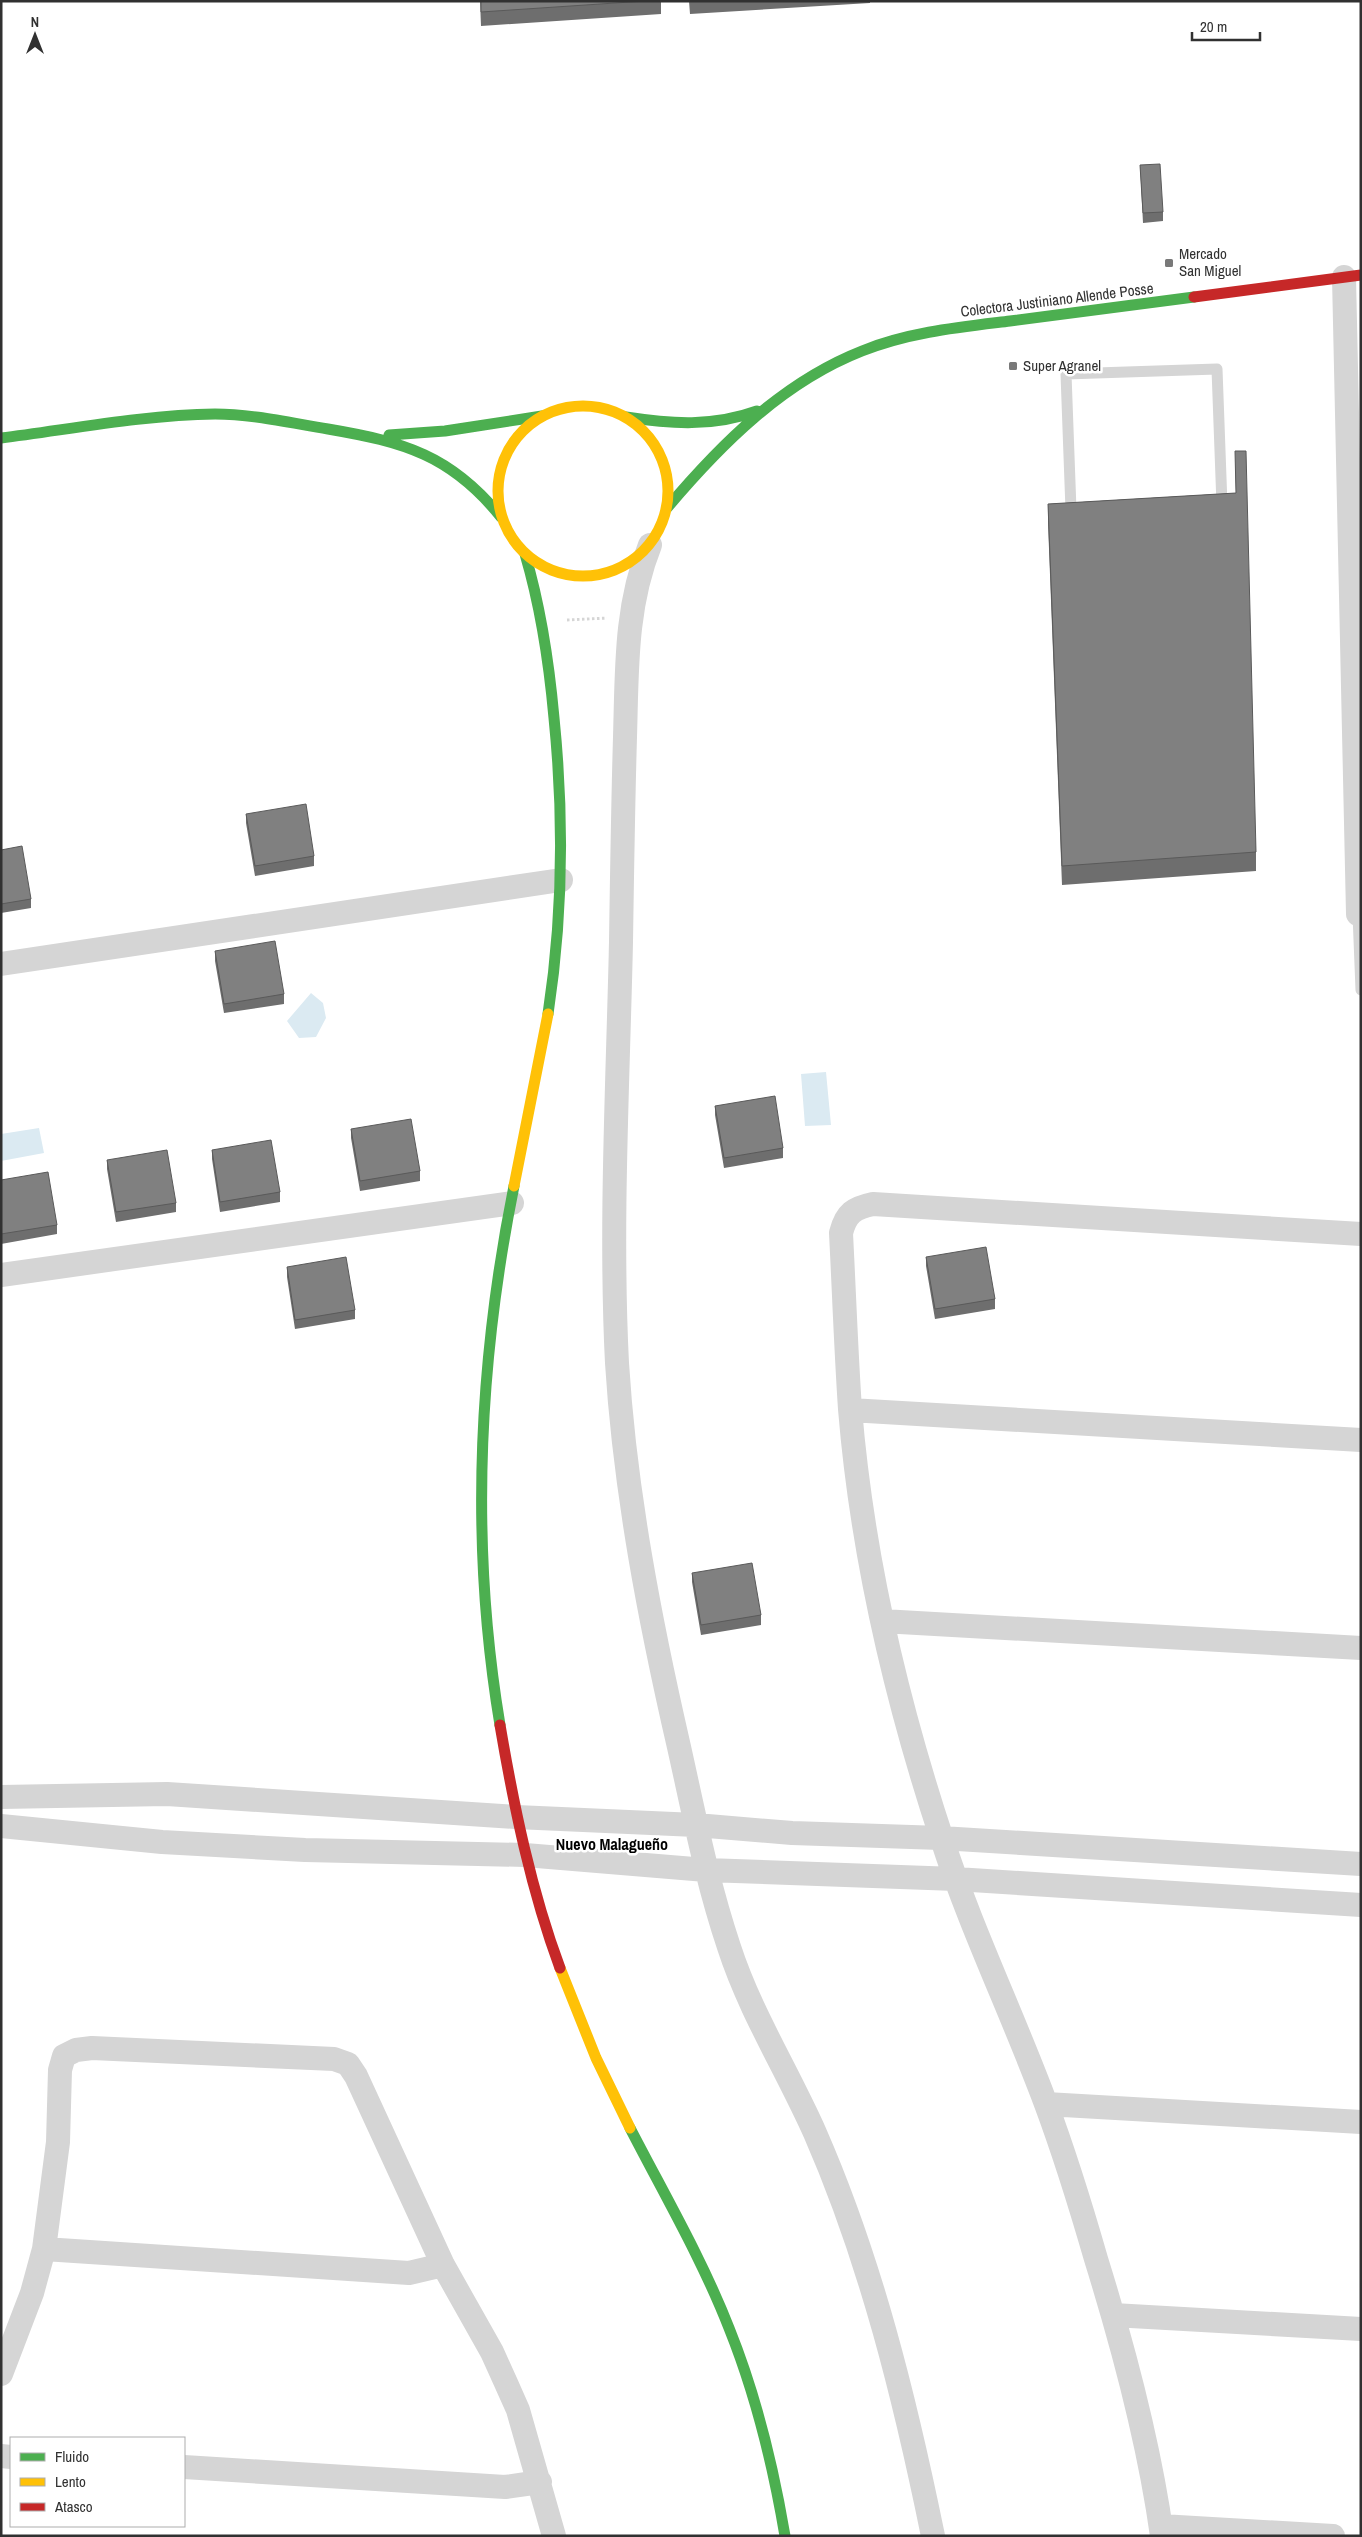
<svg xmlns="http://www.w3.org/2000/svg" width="1362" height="2537" font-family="'Archivo Narrow',sans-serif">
<rect width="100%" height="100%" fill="#fff"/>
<path fill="#dbeaf2" d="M 311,993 L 323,1003 L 326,1018 L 316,1037 L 299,1038 L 287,1021 Z
M 826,1072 L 831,1125 L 805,1126 L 801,1074 Z
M 39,1128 L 44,1153 L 1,1161 L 1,1134 Z"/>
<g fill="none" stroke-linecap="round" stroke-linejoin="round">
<path stroke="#d5d5d5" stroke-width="3" stroke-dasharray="2.5 2.5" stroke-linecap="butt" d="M 567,620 L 607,618"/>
<path stroke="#d5d5d5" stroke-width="11" d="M 1217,369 L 1222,505 L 1071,510 L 1066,374 Z
M 1358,914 L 1361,990"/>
<path stroke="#d5d5d5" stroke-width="24" d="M 1344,277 L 1358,914
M 650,545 C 625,607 627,671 625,737 C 623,805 622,874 621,942 C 618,1080 610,1225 617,1363 C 625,1492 650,1621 679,1747 C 694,1814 707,1882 729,1947 C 750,2012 787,2070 815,2133 C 871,2261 905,2399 933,2536
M 1,964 L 561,880
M 1,1275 L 512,1203
M 850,1410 L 1361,1440
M 882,1621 L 1361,1648
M 1,1797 L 167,1794 L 516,1817 L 696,1825 L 792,1833 L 941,1838 L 1361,1864
M 1,1826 L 162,1842 L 305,1850 L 525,1855 L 706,1870 L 956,1879 L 1361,1905
M 1046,2104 L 1361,2122
M 44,2249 L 409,2273 L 443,2265
M 1113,2315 L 1361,2329
M 1,2374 L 32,2293 L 44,2249 L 58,2142 L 60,2070 L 64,2056 L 76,2050 L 92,2048 L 334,2059 L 348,2064 L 356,2076 L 443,2265 L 492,2352 L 506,2383 L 518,2410 L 554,2536
M 1,2456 L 11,2457
M 184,2467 L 505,2487 L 540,2482
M 1161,2526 L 1333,2536
M 1162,2536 C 1149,2442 1124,2349 1096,2259 C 1081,2207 1065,2155 1046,2104 C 1013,2015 971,1929 942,1839 C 896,1700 862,1555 850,1409 C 846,1350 844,1291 841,1233 C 846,1213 854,1208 873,1204 L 1361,1234"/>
<path stroke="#4caf50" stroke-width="11" d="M 626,417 C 671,424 713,427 757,411
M 389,435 L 445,431 L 542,416
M 1,438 C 72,429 144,415 215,414 C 253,414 291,423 328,429 C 404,442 451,455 501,517
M 667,508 C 721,444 783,382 862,351 C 909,332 961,327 1010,321 C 1072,313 1133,305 1194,297
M 525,554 C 541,608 549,662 554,718 C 564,817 563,916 548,1014
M 500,1725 C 470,1545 478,1365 514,1186
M 630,2128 C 664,2194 702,2259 729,2328 C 756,2395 773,2465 785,2536"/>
<path stroke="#ffc107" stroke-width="11" d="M498 491a85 85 0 1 1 170 0a85 85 0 1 1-170 0Z
M 514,1186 L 548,1014
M 560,1968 L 596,2058 L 630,2128"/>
<path stroke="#c62828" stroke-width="11" d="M 1194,297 L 1361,275
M 500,1725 C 514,1807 531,1890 560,1968"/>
</g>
<path fill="#6e6e6e" d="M 480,1 L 661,1 L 661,14 L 481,26 Z
M 689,1 L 870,1 L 870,3 L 690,14 Z
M 1140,165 L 1163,212 L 1163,221 L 1143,223 Z
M 1235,451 L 1256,852 L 1256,871 L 1062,885 L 1048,523 L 1048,504 L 1236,493 Z
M 246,814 L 314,856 L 314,866 L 255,876 L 246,823 Z
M 1,850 L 31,899 L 31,908 L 1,913 Z
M 215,951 L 284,994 L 284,1004 L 224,1013 L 215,961 Z
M 715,1106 L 783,1148 L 783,1158 L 724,1168 L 715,1115 Z
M 351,1129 L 420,1171 L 420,1181 L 360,1191 L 351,1138 Z
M 212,1150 L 280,1192 L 280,1202 L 220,1212 L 212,1159 Z
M 107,1160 L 176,1203 L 176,1212 L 116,1222 L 107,1169 Z
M 1,1180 L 57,1225 L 57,1234 L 1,1244 Z
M 926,1257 L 995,1299 L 995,1309 L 935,1319 L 926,1266 Z
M 287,1267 L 355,1310 L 355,1319 L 295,1329 L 287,1277 Z
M 692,1573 L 761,1615 L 761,1625 L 701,1635 L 692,1582 Z"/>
<path fill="#808080" stroke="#5a5a5a" d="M 481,1 L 645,1 L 481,12 Z
M 1160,164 L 1163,212 L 1143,213 L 1140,165 Z
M 1235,451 L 1246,451 L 1256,852 L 1062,866 L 1048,504 L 1236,493 Z
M 306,804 L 314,856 L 255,866 L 246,814 Z
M 22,846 L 31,899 L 1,904 L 1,850 Z
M 275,941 L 284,994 L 224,1004 L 215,951 Z
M 775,1096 L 783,1148 L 724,1158 L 715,1106 Z
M 411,1119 L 420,1171 L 360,1181 L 351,1129 Z
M 271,1140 L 280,1192 L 220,1202 L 212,1150 Z
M 167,1150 L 176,1203 L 116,1212 L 107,1160 Z
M 48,1172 L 57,1225 L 1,1234 L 1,1180 Z
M 986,1247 L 995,1299 L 935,1309 L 926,1257 Z
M 346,1257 L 355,1310 L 295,1320 L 287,1267 Z
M 752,1563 L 761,1615 L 701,1625 L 692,1573 Z"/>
<g fill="#797979" stroke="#fff" stroke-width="2">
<rect x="1164" y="258" width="10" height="10" rx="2.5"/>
<rect x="1008" y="361" width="10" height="10" rx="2.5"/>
</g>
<g text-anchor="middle" stroke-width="5" stroke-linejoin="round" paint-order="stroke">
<g font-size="15" fill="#313131" stroke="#fff" text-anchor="start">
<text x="1179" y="259">Mercado<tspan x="1179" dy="17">San Miguel</tspan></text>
<text x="1023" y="371">Super Agranel</text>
</g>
<g font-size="15" fill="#313131" stroke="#fff">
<text transform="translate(1057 300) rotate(-7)" y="5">Colectora Justiniano Allende Posse</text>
</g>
<g font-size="16" font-weight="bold" fill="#000" stroke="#fff">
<text x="612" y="1850">Nuevo Malagueño</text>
</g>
</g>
<rect width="1362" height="2537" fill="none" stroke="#313131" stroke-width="5"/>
<rect x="10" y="2437" width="175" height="90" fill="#ffffff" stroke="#adadad"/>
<rect x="20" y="2453" width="25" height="8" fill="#4caf50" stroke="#adadad"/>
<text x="55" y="2462" font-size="15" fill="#313131">Fluido</text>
<rect x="20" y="2478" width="25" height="8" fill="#ffc107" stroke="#adadad"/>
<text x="55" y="2487" font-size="15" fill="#313131">Lento</text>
<rect x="20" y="2503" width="25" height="8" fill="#c62828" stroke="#adadad"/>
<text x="55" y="2512" font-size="15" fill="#313131">Atasco</text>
<g transform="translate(35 35)" stroke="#ffffff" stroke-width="4" paint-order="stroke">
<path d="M0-4L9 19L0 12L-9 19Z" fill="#313131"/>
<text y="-8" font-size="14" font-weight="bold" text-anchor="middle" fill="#313131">N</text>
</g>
<path d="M1192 32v8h68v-8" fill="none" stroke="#313131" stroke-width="2.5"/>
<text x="1200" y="32" font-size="15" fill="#313131" stroke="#ffffff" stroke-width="4" paint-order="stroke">20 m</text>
</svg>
